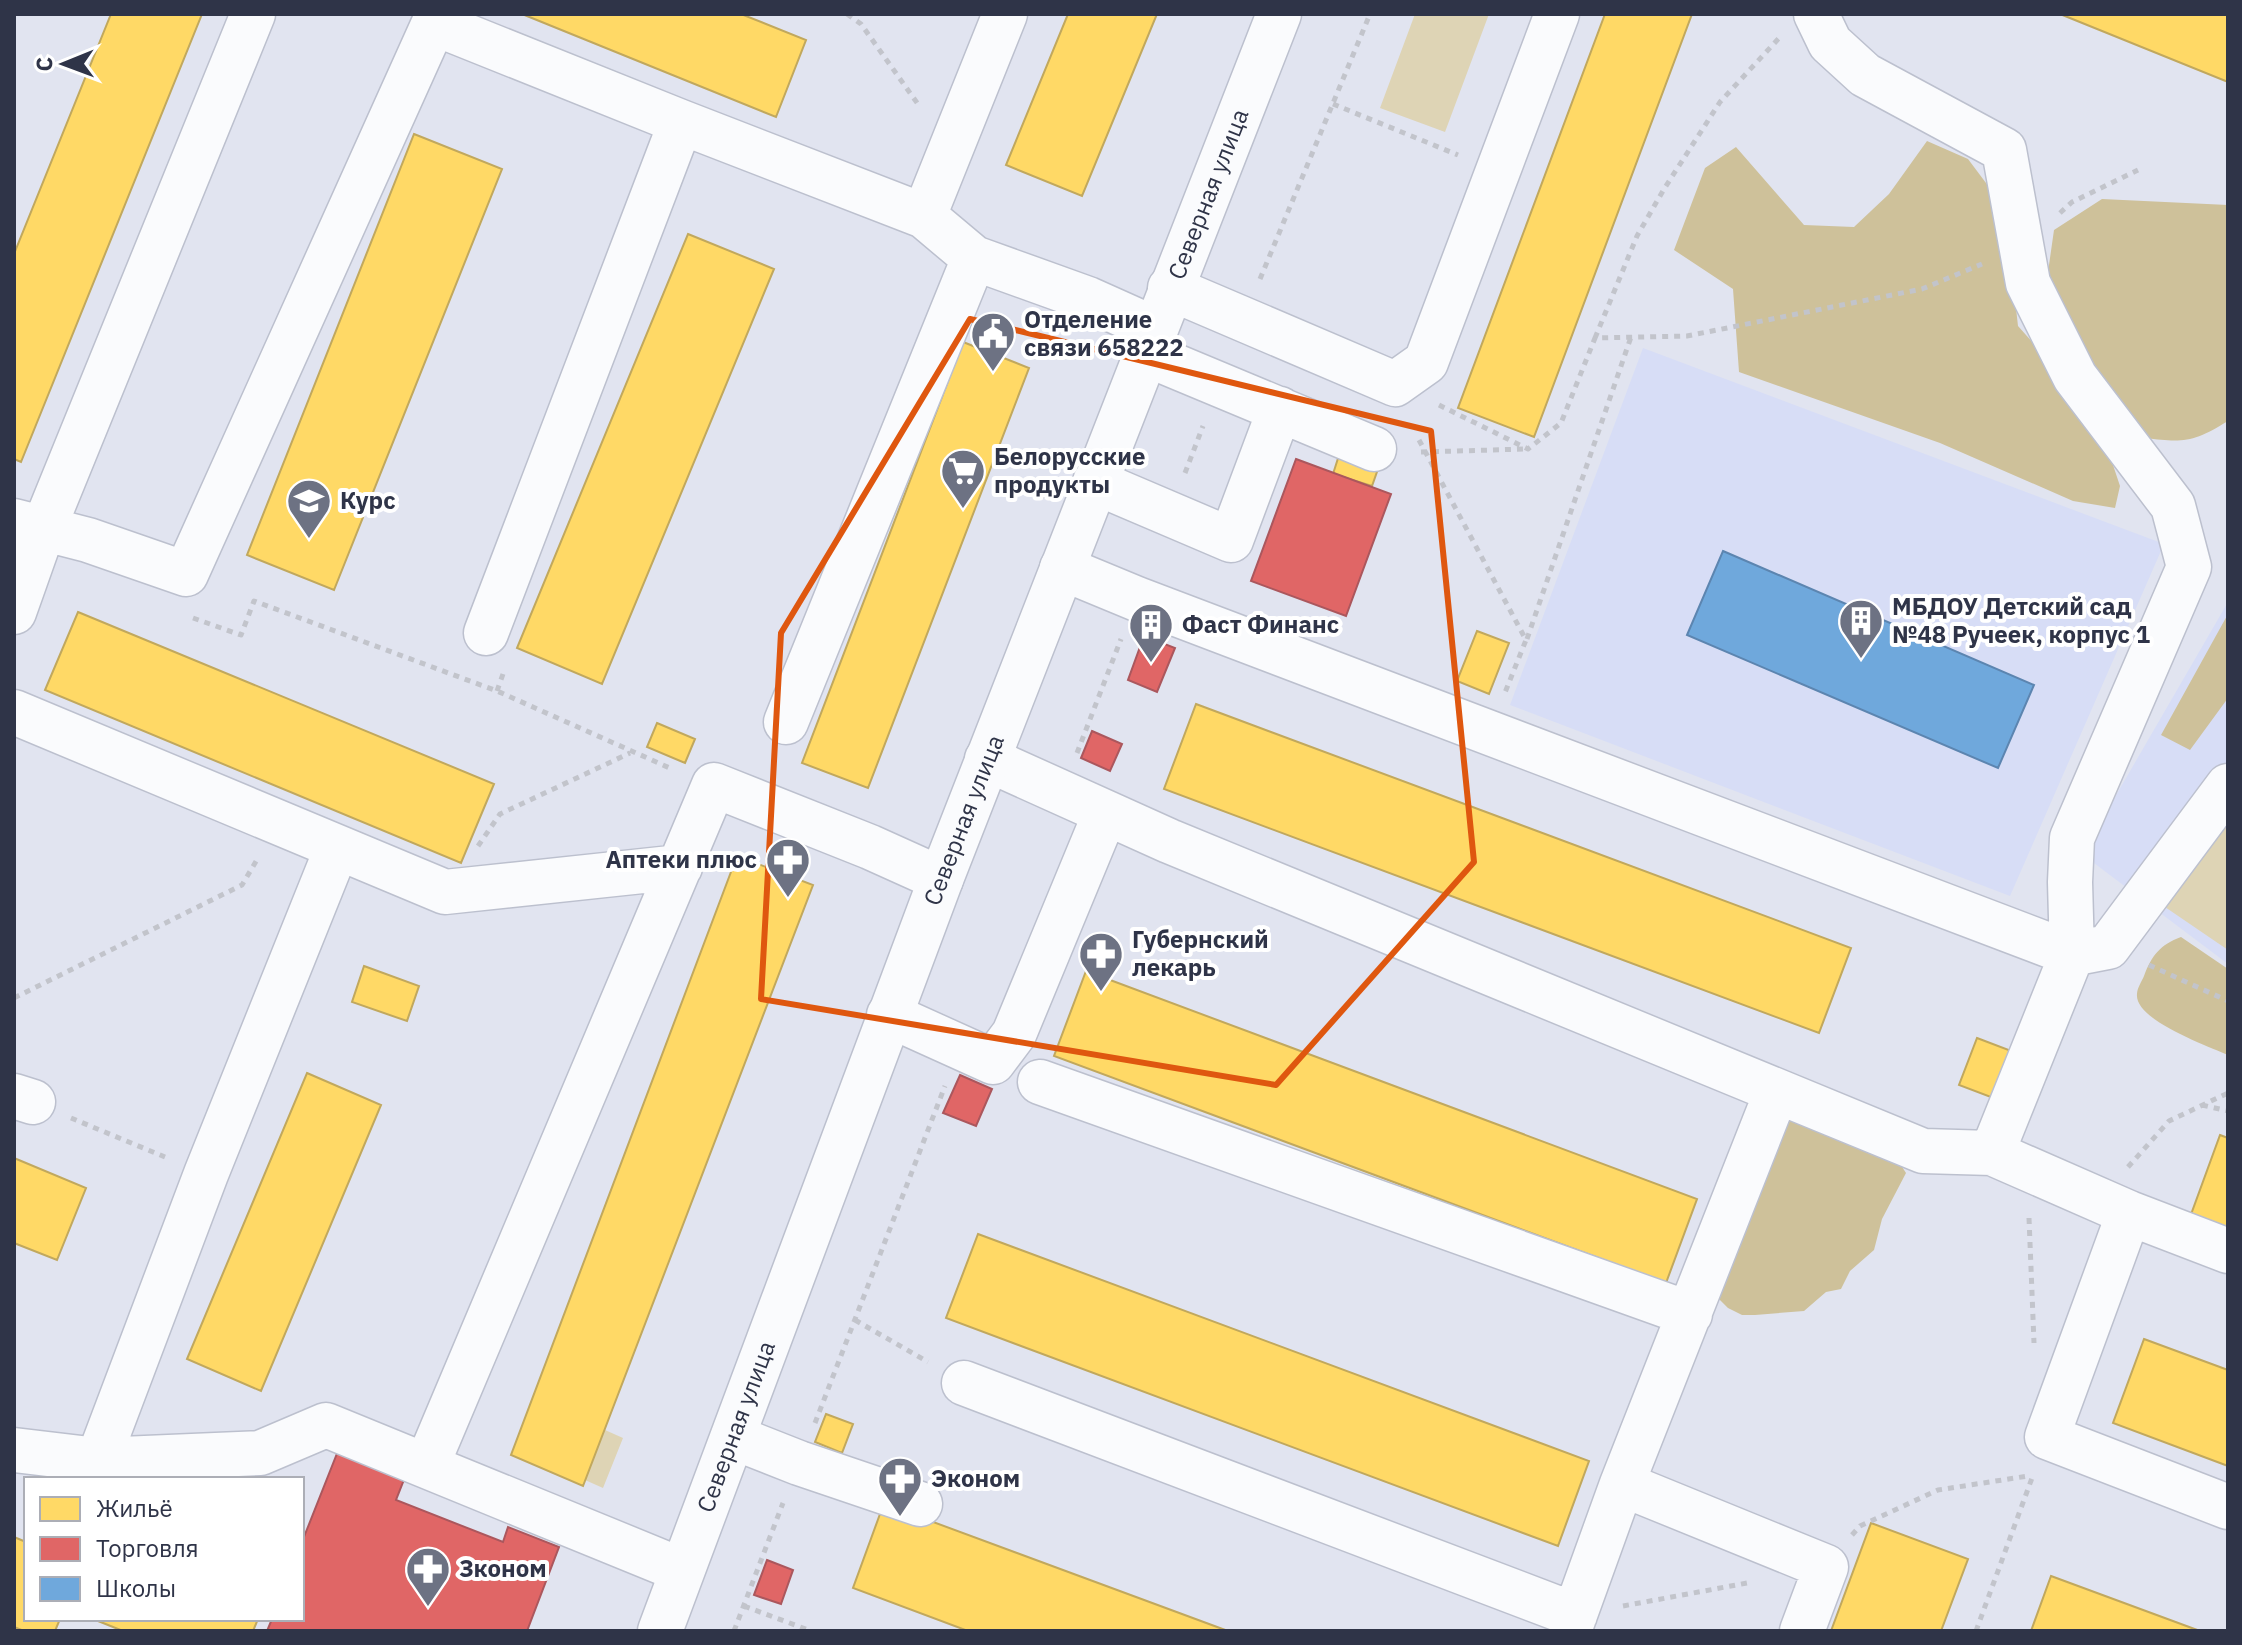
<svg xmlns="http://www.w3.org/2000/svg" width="2242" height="1645" font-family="'IBM Plex Sans',sans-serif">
<rect width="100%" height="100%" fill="#e1e4f0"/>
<path fill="#d7ddf6" d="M 1643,348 L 2164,544 L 2010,896 L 1510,705 Z
M 2228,602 L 2228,964 L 2082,854 Z"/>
<path fill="#ded4b5" d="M 1415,14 L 1489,14 L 1445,132 L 1380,108 Z
M 2228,814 L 2228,950 L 2165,907 Z
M 605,1430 L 623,1438 L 603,1488 L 585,1480 Z"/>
<path fill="#cec19a" d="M 1927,141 L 1968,159 L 1992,191 L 2010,255 L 2018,326 L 2049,361 L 2110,456 L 2120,486 L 2115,508 L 2073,501 L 1940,443 L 1739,372 L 1733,289 L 1674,250 L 1705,168 L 1736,147 L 1804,225 L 1854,227 L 1889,194 Z
M 2102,199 L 2228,205 L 2228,421 C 2194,442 2184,443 2145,438 L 2102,383 L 2048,272 L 2054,230 Z
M 2228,614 L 2228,698 L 2190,750 L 2161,735 Z
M 2181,937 L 2228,969 L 2228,1055 C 2208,1046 2134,1020 2137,994 C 2137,988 2142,981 2144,976 C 2152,955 2160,945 2181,937 Z
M 1787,1112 L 1897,1159 L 1906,1173 L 1882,1219 L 1874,1250 L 1850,1271 L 1841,1289 L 1826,1292 L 1804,1311 L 1755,1315 L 1742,1315 L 1728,1308 L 1714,1294 Z"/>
<path fill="#ffd966" stroke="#c1a85d" stroke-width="2" d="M 111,14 L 202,14 L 21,462 L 14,459 L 14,254 Z
M 522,14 L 741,14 L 806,40 L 776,117 Z
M 1068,14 L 1157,14 L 1082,196 L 1006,165 Z
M 1605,14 L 1692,14 L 1534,437 L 1458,408 Z
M 2060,14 L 2228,14 L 2228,82 Z
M 414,134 L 502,169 L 334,590 L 247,555 Z
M 688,234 L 774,269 L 602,684 L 517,648 Z
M 963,342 L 1029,368 L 868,788 L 802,763 Z
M 1340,452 L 1379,466 L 1372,486 L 1333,474 Z
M 78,612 L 494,784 L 461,863 L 45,690 Z
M 1477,631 L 1509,643 L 1489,694 L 1457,681 Z
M 1196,704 L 1851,948 L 1819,1033 L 1164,789 Z
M 657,723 L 695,739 L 685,763 L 647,747 Z
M 737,856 L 813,885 L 583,1486 L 511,1455 Z
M 364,966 L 419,986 L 407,1021 L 352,1002 Z
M 1086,971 L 1697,1199 L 1666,1283 L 1054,1056 Z
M 1977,1038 L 2014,1052 L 1996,1099 L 1959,1085 Z
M 307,1073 L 381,1105 L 261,1391 L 187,1359 Z
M 2220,1135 L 2228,1138 L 2228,1234 L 2189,1220 Z
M 14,1158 L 86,1188 L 57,1260 L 14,1243 Z
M 978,1234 L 1589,1461 L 1558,1546 L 946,1318 Z
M 2144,1339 L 2228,1370 L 2228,1466 L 2113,1423 Z
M 826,1414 L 853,1424 L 842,1453 L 815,1442 Z
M 884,1503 L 898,1509 L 1228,1631 L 968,1631 L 853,1588 Z
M 1871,1523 L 1968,1559 L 1941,1631 L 1831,1631 Z
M 14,1537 L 26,1542 L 26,1619 L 60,1619 L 55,1631 L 24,1631 L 14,1627 Z
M 2051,1576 L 2200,1631 L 2031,1631 Z
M 93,1619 L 258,1619 L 253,1631 L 123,1631 Z"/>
<path fill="#e06666" stroke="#ab575d" stroke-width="2" d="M 1296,459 L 1391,494 L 1346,616 L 1251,581 Z
M 1144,636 L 1175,648 L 1157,692 L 1128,680 Z
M 1092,731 L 1122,744 L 1110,771 L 1081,758 Z
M 960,1075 L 992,1089 L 976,1126 L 943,1113 Z
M 338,1451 L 405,1477 L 396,1500 L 503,1542 L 508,1527 L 559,1547 L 527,1631 L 267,1631 L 272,1619 L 302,1619 L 302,1542 Z
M 767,1560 L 793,1570 L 781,1604 L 754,1595 Z"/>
<path fill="#6fa8dc" stroke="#5c85b0" stroke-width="2" d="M 1723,551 L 2034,685 L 1998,768 L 1687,635 Z"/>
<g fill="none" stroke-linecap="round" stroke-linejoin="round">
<g stroke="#bcc0ce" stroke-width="47">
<path id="minor" d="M 1005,14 L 924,216 L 974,258 L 1088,299 L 1155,329
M 1816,14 L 1830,43 L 1865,75 L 2004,150 L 2028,283 L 2075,377 L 2173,506 L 2189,567 L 2072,838 L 2070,882 L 2072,954 L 2108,947 L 2228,786
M 1170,288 L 1395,384 L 1426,362 L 1557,14
M 1146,354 L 1374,449
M 1095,482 L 1231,540 L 1280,409
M 14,521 L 88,540 L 186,574 L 434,23 L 681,122 L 924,216
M 14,612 L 43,530 L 253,14
M 486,633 L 681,122
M 14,712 L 445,892 L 680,867
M 786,722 L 974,258
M 987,759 L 1169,841 L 1923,1151 L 1992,1153 L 2072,954 L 1137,599 L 1062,568
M 889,1015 L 993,1062 L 1014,1034 L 1105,814
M 1040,1082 L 1690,1314
M 14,1096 L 33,1102
M 1992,1153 L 2129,1213 L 2228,1251
M 2129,1213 L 2047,1437 L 2228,1507
M 964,1383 L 1575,1615
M 733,1437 L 799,1463 L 920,1504
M 14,1450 L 98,1460 L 260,1453 L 326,1425 L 681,1570
M 98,1460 L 206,1174 L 337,848
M 427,1465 L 714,785 L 870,847 L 941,879
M 1622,1484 L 1826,1567 L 1802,1631
M 1569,1631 L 1622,1484 L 1776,1093"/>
</g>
<g stroke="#bcc0ce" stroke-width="47">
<g id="major">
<path id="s1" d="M 660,1631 L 941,879 L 1279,14"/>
</g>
</g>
<path stroke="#c2c4cb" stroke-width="5" stroke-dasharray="6 6" stroke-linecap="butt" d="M 847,14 L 861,24 L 920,107
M 1333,104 L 1458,155
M 2060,213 L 2072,202 L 2138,170
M 1260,279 L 1370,14
M 1595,338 L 1637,236 L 1664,189 L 1720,102 L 1780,37
M 1439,405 L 1528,449 L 1561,423 L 1595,338 L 1687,336 L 1922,289 L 1982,264
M 1419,440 L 1526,640 L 1504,695
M 1421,452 L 1527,449
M 1185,473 L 1203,426
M 1017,485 L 1046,497
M 193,618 L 241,635 L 254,601 L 497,691 L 672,769
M 1527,639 L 1631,337
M 497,691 L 503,674
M 1077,753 L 1121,639
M 478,846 L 500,814 L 630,753
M 2149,965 L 2228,1001
M 14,998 L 242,885 L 258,858
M 2202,1105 L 2228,1111
M 71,1118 L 165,1157
M 2128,1167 L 2169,1121 L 2228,1093
M 2029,1218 L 2034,1343
M 855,1320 L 928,1362
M 815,1423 L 945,1086
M 1852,1535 L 1860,1526 L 1938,1490 L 2028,1476
M 744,1606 L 811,1631
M 1623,1606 L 1747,1583
M 734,1631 L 783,1503
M 1976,1631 L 2032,1478"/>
<use href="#minor" stroke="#fafbfd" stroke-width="44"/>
<use href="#major" stroke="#fafbfd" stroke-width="44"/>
</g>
<path fill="none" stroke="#df570f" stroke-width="6" stroke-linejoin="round" d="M 970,319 L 1431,431 L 1474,862 L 1276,1085 L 761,999 L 781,633 Z"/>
<defs>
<g id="civic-pin" transform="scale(2.3)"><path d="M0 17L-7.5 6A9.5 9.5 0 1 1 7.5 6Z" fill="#6d7283" stroke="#fff"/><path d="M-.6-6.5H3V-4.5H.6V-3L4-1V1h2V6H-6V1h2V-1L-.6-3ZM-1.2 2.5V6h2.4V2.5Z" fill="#fff"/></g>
<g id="supermarket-pin" transform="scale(2.3)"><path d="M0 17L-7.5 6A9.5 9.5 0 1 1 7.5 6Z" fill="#6d7283" stroke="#fff"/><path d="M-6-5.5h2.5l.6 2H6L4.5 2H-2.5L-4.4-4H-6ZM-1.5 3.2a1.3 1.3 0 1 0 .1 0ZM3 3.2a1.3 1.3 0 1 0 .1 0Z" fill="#fff"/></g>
<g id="school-pin" transform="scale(2.3)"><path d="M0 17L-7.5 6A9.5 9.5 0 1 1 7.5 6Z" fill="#6d7283" stroke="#fff"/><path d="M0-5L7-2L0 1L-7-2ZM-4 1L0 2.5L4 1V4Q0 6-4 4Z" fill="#fff"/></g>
<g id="building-pin" transform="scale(2.3)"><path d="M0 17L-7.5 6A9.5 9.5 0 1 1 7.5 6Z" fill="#6d7283" stroke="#fff"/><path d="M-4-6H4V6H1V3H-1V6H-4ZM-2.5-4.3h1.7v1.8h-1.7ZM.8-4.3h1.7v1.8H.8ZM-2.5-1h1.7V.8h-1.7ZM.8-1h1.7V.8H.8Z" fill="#fff"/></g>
<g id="pharmacy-pin" transform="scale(2.3)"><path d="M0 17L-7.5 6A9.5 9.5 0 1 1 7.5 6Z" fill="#6d7283" stroke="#fff"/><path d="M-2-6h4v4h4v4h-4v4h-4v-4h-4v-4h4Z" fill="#fff"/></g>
</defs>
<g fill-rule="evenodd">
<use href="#civic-pin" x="993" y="334"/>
<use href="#supermarket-pin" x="963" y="471"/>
<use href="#school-pin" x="309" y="501"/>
<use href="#building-pin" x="1861" y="621"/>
<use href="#building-pin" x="1151" y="625"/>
<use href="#pharmacy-pin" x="788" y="860"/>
<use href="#pharmacy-pin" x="1101" y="954"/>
<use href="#pharmacy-pin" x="900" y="1479"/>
<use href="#pharmacy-pin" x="428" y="1569"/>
</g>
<g text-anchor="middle" stroke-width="8" stroke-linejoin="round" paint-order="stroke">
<g font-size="24" fill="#2f3448" stroke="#fff">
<text dy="8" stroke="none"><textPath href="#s1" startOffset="1538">Северная улица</textPath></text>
<text dy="8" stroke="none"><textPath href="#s1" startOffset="866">Северная улица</textPath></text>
<text dy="8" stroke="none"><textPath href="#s1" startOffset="218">Северная улица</textPath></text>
</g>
<g font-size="24" font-weight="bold" fill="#2f3448" stroke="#fff" text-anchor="start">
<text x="1024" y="328">Отделение<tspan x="1024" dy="28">связи 658222</tspan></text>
<text x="994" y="465">Белорусские<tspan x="994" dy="28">продукты</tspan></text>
<text x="340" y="509">Курс</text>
<text x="1892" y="615">МБДОУ Детский сад<tspan x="1892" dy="28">№48 Ручеек, корпус 1</tspan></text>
<text x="1182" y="633">Фаст Финанс</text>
<text x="757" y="868" text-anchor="end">Аптеки плюс</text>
<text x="1132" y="948">Губернский<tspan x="1132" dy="28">лекарь</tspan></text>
<text x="931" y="1487">Эконом</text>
<text x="459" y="1577">Зконом</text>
</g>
</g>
<rect width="2242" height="1645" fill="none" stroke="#2f3448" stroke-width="32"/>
<rect x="24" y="1477" width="280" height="144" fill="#ffffff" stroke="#acaeb6" stroke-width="2"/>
<rect x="40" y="1497" width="40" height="24" fill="#ffd966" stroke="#acaeb6" stroke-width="2"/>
<text x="96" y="1517" font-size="24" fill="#2f3448">Жильё</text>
<rect x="40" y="1537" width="40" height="24" fill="#e06666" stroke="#acaeb6" stroke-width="2"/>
<text x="96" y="1557" font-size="24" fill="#2f3448">Торговля</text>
<rect x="40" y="1577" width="40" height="24" fill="#6fa8dc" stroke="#acaeb6" stroke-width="2"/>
<text x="96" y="1597" font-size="24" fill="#2f3448">Школы</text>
<g transform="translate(64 64) rotate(269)" stroke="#ffffff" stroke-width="6" paint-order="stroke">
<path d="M0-6L14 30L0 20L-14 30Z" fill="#2f3448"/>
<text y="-12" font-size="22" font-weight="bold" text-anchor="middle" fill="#2f3448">С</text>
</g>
</svg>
